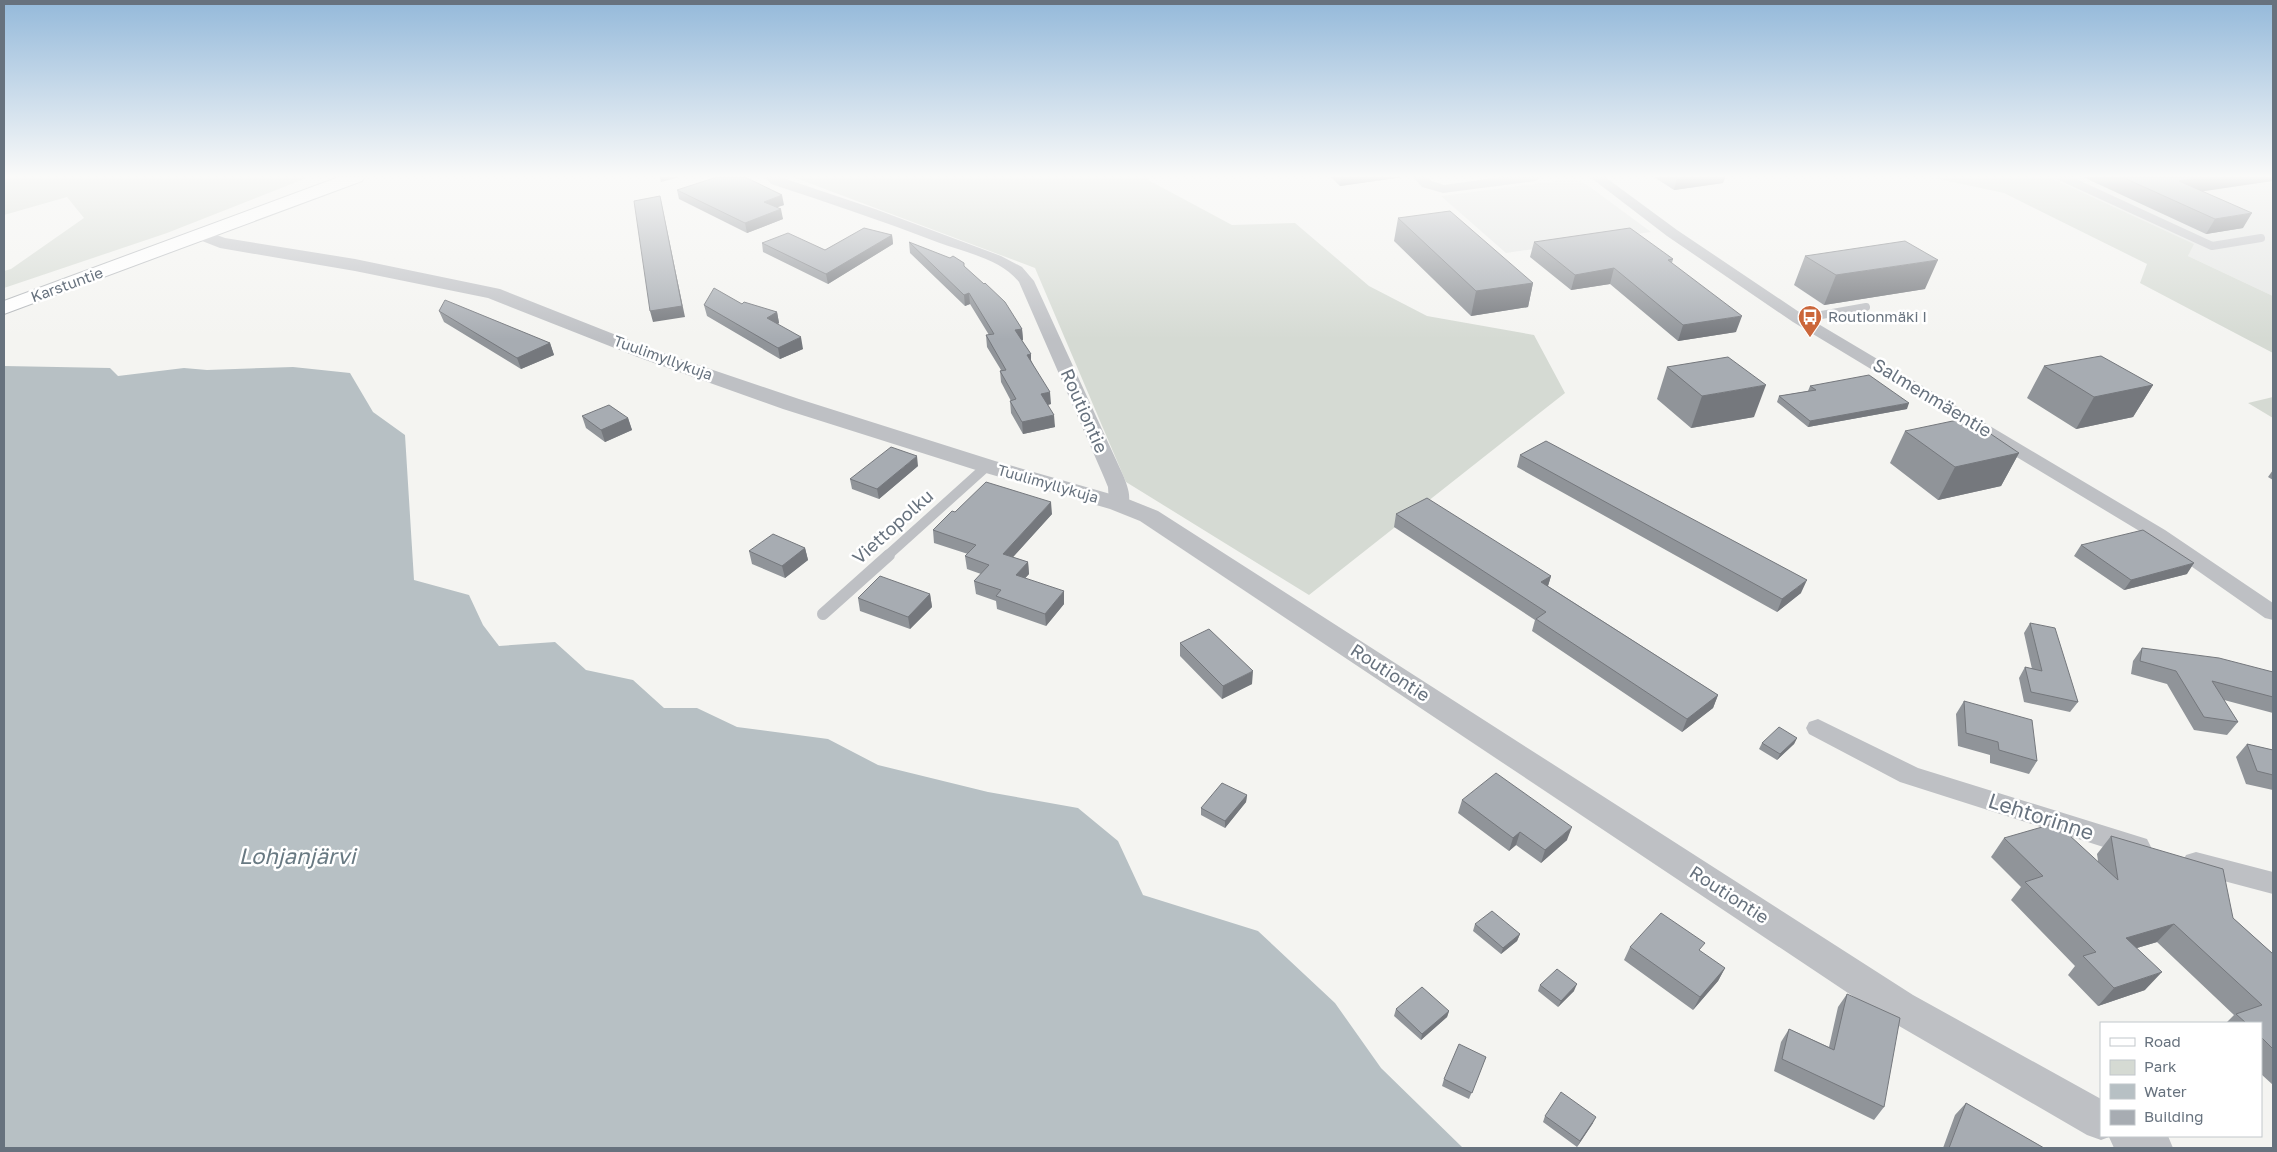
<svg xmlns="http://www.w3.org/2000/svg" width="2277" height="1152" font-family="'Golos Text',sans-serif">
<rect width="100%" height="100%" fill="#f4f4f1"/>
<path fill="#e4e6e4" d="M 2049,177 L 2273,177 L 2273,296 L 2188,256 L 2193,244 Z
M 1565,180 L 1580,181 L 1590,187 L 1651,232 L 1506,253 L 1441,196 Z"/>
<path fill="#d5dad3" d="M 4,177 L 309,177 L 167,233 L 4,288 L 4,271 L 11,269 L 84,218 L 67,197 L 4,215 Z
M 793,177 L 1148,177 L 1150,181 L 1232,225 L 1295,223 L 1369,286 L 1427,316 L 1534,335 L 1565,393 L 1309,595 L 1126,482 L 1035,268 Z
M 1929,177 L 2049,177 L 2194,244 L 2188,256 L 2273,296 L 2273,353 L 2140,283 L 2147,264 L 2004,193 Z
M 2273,397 L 2273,418 L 2248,403 Z"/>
<path fill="#b7c0c4" d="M 4,366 L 110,368 L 118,376 L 184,368 L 207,370 L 293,367 L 350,373 L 373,412 L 405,435 L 414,580 L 469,595 L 483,625 L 499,646 L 555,642 L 586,670 L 633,680 L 664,708 L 697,708 L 737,727 L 828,739 L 878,765 L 988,792 L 1078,808 L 1118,841 L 1143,895 L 1258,931 L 1335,1003 L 1381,1068 L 1463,1148 L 4,1148 Z"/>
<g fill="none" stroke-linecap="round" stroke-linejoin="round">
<g stroke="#b0b4b8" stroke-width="2">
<path id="secondary" d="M 339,177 L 364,177 L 362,181 L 4,314 L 4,301 Z"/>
</g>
<path stroke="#bec0c4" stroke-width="8" d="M 2062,177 L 2212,246 L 2261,238
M 1799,319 L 1866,307"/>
<path stroke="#bec0c4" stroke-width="10" d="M 887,556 L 987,466"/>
<path stroke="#bec0c4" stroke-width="12" d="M 823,614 L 889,555"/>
<path fill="#bec0c4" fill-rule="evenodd" d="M 765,177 L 780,177 L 875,209 L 1001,256 L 1022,267 L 1034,281 L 1123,475 C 1127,485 1133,499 1126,508 L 1119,510 L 1112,508 L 1109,504 L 1108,487 L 1103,475 L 1019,282 C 1001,259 964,252 937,242 C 882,221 827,202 771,184 Z
M 1413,177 L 1427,177 L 1432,181 L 1444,185 L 1501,177 L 1541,177 L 1535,181 L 1443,193 L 1422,187 Z
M 1590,177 L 1605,177 L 1677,230 L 1805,316 L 2165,530 L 2273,603 L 2273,620 L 2265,618 L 2151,538 L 1793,322 L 1667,236 Z
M 1818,719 L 1918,768 L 2147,839 L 2151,847 L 2147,855 L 2138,858 L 1900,782 L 1809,734 L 1806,728 L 1809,722 Z
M 2196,852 L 2273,872 L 2273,894 L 2186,871 L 2182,863 L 2186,855 Z"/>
<path fill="#bec0c4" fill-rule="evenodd" d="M 203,230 L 225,238 L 355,259 L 500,289 L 654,350 L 799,399 L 995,461 L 1128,499 L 1158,511 L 1913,995 L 2101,1099 L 2101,1136 L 2168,1136 L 2173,1148 L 2114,1148 L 2109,1137 L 2101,1140 L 2087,1135 L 1887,1019 L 1140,521 L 1110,509 L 979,471 L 783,409 L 640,358 L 488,298 L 355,271 L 220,248 L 197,239 L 194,235 L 197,231 Z"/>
<use href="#secondary" fill="#fff" fill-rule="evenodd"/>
</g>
<path fill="#909499" d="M 1331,177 L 1403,177 L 1340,186 Z
M 1654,177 L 1725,177 L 1723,183 L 1674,190 Z
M 2083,177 L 2273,177 L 2202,191 L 2243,228 L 2206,234 Z
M 677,190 L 784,205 L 777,207 L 783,219 L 747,233 L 679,199 Z
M 1398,218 L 1533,283 L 1528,307 L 1471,316 L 1394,241 Z
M 892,235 L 893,244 L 828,284 L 763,252 L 762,243 L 825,250 Z
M 909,242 L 964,266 L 1022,329 L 1023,340 L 1022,340 L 1051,404 L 1048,405 L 1055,427 L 1023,434 L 1011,413 L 1010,401 L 1011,401 L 1001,382 L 1000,371 L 1001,370 L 987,347 L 986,335 L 989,335 L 970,304 L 965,306 L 910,253 Z
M 1534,242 L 1673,259 L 1672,263 L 1736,332 L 1678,341 L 1610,284 L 1571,290 L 1530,257 Z
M 1805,256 L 1925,289 L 1824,305 L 1794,285 Z
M 742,304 L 777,312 L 779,323 L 778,324 L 803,349 L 780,359 L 707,316 L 704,305 Z
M 439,311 L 550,343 L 554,355 L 521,369 L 444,322 Z
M 2044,366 L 2153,385 L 2133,417 L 2076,429 L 2027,398 Z
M 1667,367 L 1754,417 L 1691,428 L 1657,399 Z
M 1810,386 L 1907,409 L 1808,427 L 1777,402 L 1779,396 L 1808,391 Z
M 582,416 L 628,418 L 632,430 L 605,442 L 586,428 Z
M 1905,431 L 2019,453 L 2001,486 L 1938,500 L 1890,463 Z
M 1520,455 L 1801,593 L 1777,612 L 1517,467 Z
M 918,466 L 879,499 L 852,489 L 850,479 Z
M 2273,470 L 2273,480 L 2268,477 Z
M 955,512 L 1052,514 L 1013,557 L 1028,562 L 1029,574 L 1025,578 L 1064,604 L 1046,626 L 997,609 L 996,601 L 976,594 L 974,581 L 981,574 L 967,569 L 965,556 L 968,554 L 934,543 L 933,530 Z
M 1396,514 L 1551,576 L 1548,586 L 1718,695 L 1713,708 L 1682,732 L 1532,631 L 1535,620 L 1394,527 Z
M 2081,545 L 2187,574 L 2124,590 L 2074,556 Z
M 805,548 L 808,560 L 785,578 L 752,564 L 749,551 Z
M 930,594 L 932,607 L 910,629 L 860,611 L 858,598 Z
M 2030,623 L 2078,702 L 2070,712 L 2024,702 L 2019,678 L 2025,667 L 2032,669 L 2024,633 Z
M 1180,643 L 1252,684 L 1222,699 L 1180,656 Z
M 2142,648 L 2273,672 L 2273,713 L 2224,700 L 2238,722 L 2227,735 L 2194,730 L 2167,684 L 2131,674 L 2133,661 Z
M 1964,701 L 2037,761 L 2029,774 L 1990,763 L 1990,755 L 1958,746 L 1956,714 Z
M 1797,738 L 1794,744 L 1777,760 L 1759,749 L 1762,743 Z
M 2247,744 L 2273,750 L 2273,790 L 2246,784 L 2236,757 Z
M 1247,795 L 1246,802 L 1225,828 L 1201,815 L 1201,808 Z
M 1462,800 L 1567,840 L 1541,863 L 1516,845 L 1509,851 L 1458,813 Z
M 2111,836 L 2233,918 L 2273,954 L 2273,1085 L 2261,1074 L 2261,1023 L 2226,1023 L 2234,1015 L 2157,942 L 2137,948 L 2145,990 L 2098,1006 L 2068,975 L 2075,966 L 2011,900 L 2021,887 L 1991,857 L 2004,838 L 2098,861 L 2097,854 Z
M 1475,924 L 1520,934 L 1517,941 L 1501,954 L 1473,931 Z
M 1630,947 L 1725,968 L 1718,981 L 1693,1010 L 1624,960 Z
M 1540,985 L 1574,991 L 1558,1007 L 1538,991 Z
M 1847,994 L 1884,1107 L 1874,1120 L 1774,1071 L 1781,1042 L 1789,1029 L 1829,1047 L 1838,1007 Z
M 1396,1009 L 1449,1011 L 1447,1017 L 1421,1040 L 1394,1016 Z
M 1486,1057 L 1469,1099 L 1442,1086 L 1444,1079 Z
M 1966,1103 L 2044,1148 L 1943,1148 L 1955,1115 Z
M 1545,1116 L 1593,1123 L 1577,1147 L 1543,1122 Z"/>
<path fill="#75787d" d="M 660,177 L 680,177 L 661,182 Z
M 1341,177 L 1403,177 L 1340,186 Z
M 1677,177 L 1725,177 L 1723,183 L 1674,190 Z
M 2203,177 L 2273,177 L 2273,181 L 2171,196 L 2179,181 Z
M 782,195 L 784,205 L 766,211 L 764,202 Z
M 660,196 L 685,317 L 653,322 L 650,311 Z
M 781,209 L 783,219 L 747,233 L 745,223 Z
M 2252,213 L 2243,228 L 2206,234 L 2215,219 Z
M 892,235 L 893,244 L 828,284 L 826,274 Z
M 1938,260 L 1925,289 L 1824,305 L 1836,275 Z
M 1614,268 L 1610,284 L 1571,290 L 1575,275 Z
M 1533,283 L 1528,307 L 1471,316 L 1476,291 Z
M 969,293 L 970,304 L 965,306 L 964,295 Z
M 777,312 L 779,323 L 770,329 L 767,318 Z
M 1742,316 L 1736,332 L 1678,341 L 1683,325 Z
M 1022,329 L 1023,340 L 1016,341 L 1015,330 Z
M 801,337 L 803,349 L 780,359 L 778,348 Z
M 550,343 L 554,355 L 521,369 L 517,358 Z
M 1031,354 L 1031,366 L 1027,355 Z
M 1766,385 L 1754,417 L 1691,428 L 1702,396 Z
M 2153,385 L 2133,417 L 2076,429 L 2094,397 Z
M 1050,392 L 1051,404 L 1042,406 L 1041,394 Z
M 1909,403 L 1907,409 L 1808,427 L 1810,421 Z
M 1054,415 L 1055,427 L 1023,434 L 1022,422 Z
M 628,418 L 632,430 L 605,442 L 601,430 Z
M 2019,453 L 2001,486 L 1938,500 L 1955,467 Z
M 917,456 L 918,466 L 879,499 L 877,489 Z
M 1051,502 L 1052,514 L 1005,566 L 1003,554 Z
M 805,548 L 808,560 L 785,578 L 782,566 Z
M 1028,562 L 1029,574 L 1017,587 L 1016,575 Z
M 2194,563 L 2187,574 L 2124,590 L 2131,580 Z
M 1551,576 L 1547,589 L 1541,582 Z
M 1807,580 L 1801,593 L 1777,612 L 1782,599 Z
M 1064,591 L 1064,604 L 1046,626 L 1045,614 Z
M 930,594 L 932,607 L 910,629 L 908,617 Z
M 1253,671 L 1252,684 L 1222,699 L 1223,686 Z
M 1718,695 L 1713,708 L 1682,732 L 1687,719 Z
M 1797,738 L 1794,744 L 1777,760 L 1780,754 Z
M 1247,795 L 1246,802 L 1225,828 L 1225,821 Z
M 1572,827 L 1567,840 L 1541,863 L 1545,850 Z
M 1520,832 L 1516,845 L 1509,851 L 1513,838 Z
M 2174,924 L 2157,942 L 2110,956 L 2126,938 Z
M 1520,934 L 1517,941 L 1501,954 L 1503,948 Z
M 1725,968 L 1718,981 L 1693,1010 L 1700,997 Z
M 2162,972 L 2145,990 L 2098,1006 L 2114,988 Z
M 1577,984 L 1574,991 L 1558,1007 L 1561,1001 Z
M 1449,1011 L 1447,1017 L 1421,1040 L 1422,1034 Z
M 1596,1117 L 1593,1123 L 1577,1147 L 1580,1141 Z"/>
<path fill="#a7acb2" stroke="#75787d" d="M 717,177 L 745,177 L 782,195 L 764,202 L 781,209 L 745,223 L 677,190 Z
M 2122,177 L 2203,177 L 2179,181 L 2252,213 L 2215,219 Z
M 660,196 L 682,306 L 650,311 L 634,201 Z
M 1450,211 L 1533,283 L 1476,291 L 1398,218 Z
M 864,228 L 892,235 L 826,274 L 762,243 L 788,233 L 825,250 Z
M 1630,228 L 1673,259 L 1668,260 L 1742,316 L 1683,325 L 1614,268 L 1575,275 L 1534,242 Z
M 1905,241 L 1938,260 L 1836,275 L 1805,256 Z
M 909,242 L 950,258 L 953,256 L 964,263 L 964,266 L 984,284 L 985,283 L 1005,302 L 1022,329 L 1015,330 L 1031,354 L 1027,355 L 1050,392 L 1041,394 L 1054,415 L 1022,422 L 1010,401 L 1016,399 L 1000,371 L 1006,370 L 986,335 L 994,334 L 969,293 L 964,295 Z
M 714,288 L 742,304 L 744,302 L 777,312 L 767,318 L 801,337 L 778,348 L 704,305 Z
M 445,300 L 550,343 L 517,358 L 439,311 Z
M 2101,356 L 2153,385 L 2094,397 L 2044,366 Z
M 1728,357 L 1766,385 L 1702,396 L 1667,367 Z
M 1869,375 L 1909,403 L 1810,421 L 1779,396 L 1816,390 L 1810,386 Z
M 609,405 L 628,418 L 601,430 L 582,416 Z
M 1967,418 L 2019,453 L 1955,467 L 1905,431 Z
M 1546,441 L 1807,580 L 1782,599 L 1520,455 Z
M 891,447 L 917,456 L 877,489 L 850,479 Z
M 986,482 L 1051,502 L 1003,554 L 1028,562 L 1016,575 L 1064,591 L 1045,614 L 996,596 L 1001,590 L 974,581 L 989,565 L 965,556 L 976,545 L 933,530 L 952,511 L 955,512 Z
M 1427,498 L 1551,576 L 1541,582 L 1718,695 L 1687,719 L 1536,619 L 1546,612 L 1396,514 Z
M 2143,530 L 2194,563 L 2131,580 L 2081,545 Z
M 773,534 L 805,548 L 782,566 L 749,551 Z
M 880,576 L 930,594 L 908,617 L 858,598 Z
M 2030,623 L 2055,628 L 2078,702 L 2031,692 L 2025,667 L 2042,671 Z
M 1209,629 L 1253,671 L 1223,686 L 1180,643 Z
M 2142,648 L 2219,658 L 2273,672 L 2273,697 L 2212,681 L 2238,722 L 2204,717 L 2176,671 L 2140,661 Z
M 1964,701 L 2032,720 L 2037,761 L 1999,750 L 1998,742 L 1966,733 Z
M 1779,727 L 1797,738 L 1780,754 L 1762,743 Z
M 2247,744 L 2273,750 L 2273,775 L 2257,771 Z
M 1496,773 L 1572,827 L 1545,850 L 1520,832 L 1513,838 L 1462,800 Z
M 1222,783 L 1247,795 L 1225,821 L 1201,808 Z
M 2056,823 L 2118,880 L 2111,836 L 2223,869 L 2233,918 L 2273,954 L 2273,1049 L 2261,1037 L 2261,1023 L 2246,1023 L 2236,1014 L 2262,1005 L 2174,924 L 2126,938 L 2162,972 L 2114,988 L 2083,956 L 2096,952 L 2025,882 L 2043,876 L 2004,838 Z
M 1492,911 L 1520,934 L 1503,948 L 1475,924 Z
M 1661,913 L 1705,943 L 1699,950 L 1725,968 L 1700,997 L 1630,947 Z
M 1557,969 L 1577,984 L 1561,1001 L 1540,985 Z
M 1422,987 L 1449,1011 L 1422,1034 L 1396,1009 Z
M 1847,994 L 1900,1018 L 1884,1107 L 1782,1059 L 1789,1029 L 1834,1050 Z
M 1459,1044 L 1486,1057 L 1472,1093 L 1444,1079 Z
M 1561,1092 L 1596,1117 L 1580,1141 L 1545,1116 Z
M 1966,1103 L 2044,1148 L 1949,1148 Z"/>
<linearGradient id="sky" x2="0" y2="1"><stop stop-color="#94b9da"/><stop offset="0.52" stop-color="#fafaf9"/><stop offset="1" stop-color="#fafaf9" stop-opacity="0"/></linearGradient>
<rect width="2277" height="339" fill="url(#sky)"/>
<defs>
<g id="bus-pin" transform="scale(1.25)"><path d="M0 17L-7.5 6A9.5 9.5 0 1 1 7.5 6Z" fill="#cb663a" stroke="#fff"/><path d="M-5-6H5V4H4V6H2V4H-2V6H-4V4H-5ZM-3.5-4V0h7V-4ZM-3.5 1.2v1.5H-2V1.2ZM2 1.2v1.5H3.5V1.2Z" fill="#fff"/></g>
</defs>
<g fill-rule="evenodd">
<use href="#bus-pin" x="1810" y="317"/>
</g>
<g text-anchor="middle" stroke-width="5" stroke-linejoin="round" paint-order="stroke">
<g font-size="15" fill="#67727e" stroke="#fff">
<text transform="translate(67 285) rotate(-20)" y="5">Karstuntie</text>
<text transform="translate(663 358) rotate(20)" y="5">Tuulimyllykuja</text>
<text transform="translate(1048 484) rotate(16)" y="5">Tuulimyllykuja</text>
</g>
<g font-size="15" fill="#67727e" stroke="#fff" text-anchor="start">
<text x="1828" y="322">Routionmäki I</text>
</g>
<g font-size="18" fill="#67727e" stroke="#fff">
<text transform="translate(1932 398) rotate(31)" y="6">Salmenmäentie</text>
<text transform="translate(1084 411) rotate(66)" y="6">Routiontie</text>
<text transform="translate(893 527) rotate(-42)" y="6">Viettopolku</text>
<text transform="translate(1390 673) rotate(33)" y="6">Routiontie</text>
<text transform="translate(1729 895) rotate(33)" y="6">Routiontie</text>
</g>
<g font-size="21" fill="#67727e" stroke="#fff">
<text transform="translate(2041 817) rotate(18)" y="7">Lehtorinne</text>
</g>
<g font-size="22" font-style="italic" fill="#687982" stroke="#fff">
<text x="297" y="864">Lohjanjärvi</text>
</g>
</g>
<rect width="2277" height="1152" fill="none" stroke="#67727e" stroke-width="10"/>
<rect x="2100" y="1022" width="162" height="115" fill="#ffffff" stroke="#c2c7cb"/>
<rect x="2110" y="1038" width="25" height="8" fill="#ffffff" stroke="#c2c7cb"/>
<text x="2144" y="1047" font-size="15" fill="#67727e">Road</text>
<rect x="2110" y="1060" width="25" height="15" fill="#d5dad3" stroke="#c2c7cb"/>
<text x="2144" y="1072" font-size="15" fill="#67727e">Park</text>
<rect x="2110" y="1084" width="25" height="15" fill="#b7c0c4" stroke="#c2c7cb"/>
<text x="2144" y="1097" font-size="15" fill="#67727e">Water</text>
<rect x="2110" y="1110" width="25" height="15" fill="#a7acb2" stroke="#c2c7cb"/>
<text x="2144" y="1122" font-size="15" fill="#67727e">Building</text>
</svg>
